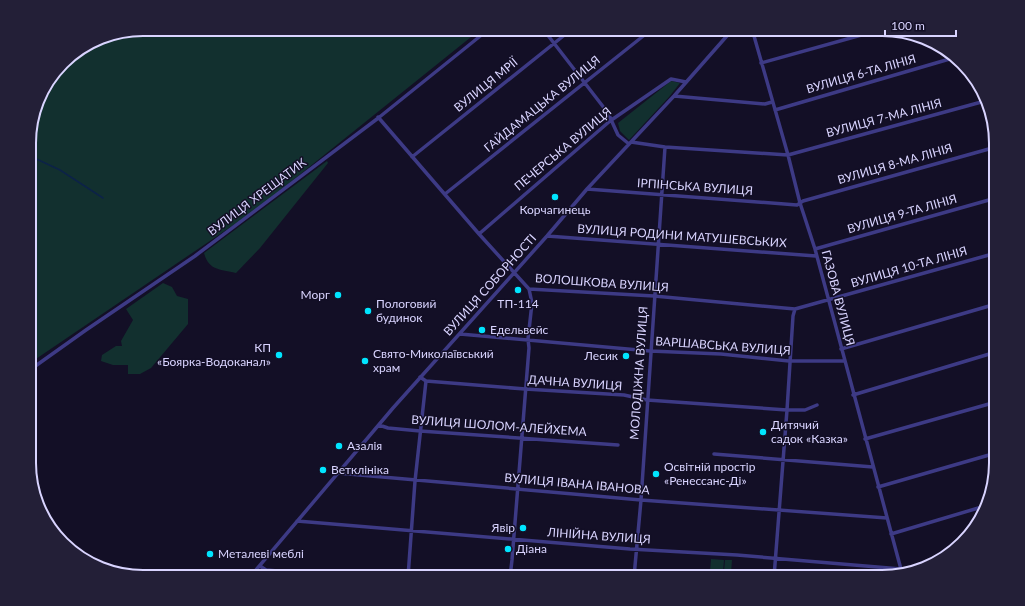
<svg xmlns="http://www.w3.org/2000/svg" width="1025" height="606" font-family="Lato,sans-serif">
<rect width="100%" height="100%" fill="#130f26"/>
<path fill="#12302f" d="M 143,29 L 481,29 L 257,209 L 30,363 L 30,128 L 41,92 L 68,57 L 99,38 Z
M 671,81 L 680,83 L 669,97 L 629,140 L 620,131 L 618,123 Z
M 327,161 L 328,163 L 260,248 L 236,273 C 220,269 209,271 204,253 Z
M 163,283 L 172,287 L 177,296 L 188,299 L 188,324 L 151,368 L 140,374 L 128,374 L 128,365 L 113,365 L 101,361 L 102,355 L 116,346 L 122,346 L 121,341 L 133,320 L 126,309 Z
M 711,559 L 724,560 L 723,572 L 710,571 Z
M 725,560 L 732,560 L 731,573 L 724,572 Z"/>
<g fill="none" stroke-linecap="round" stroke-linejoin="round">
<path stroke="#0c2248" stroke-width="1.5" d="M 30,156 L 60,170 L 103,198"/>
<path stroke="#3d3a85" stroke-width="3.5" d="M 543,29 L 608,113 L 618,135 L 629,144
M 752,29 L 788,155 L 800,203 L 815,249 L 902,573
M 761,63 L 883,29
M 674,96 L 765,104 L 772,102
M 775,110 L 953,58
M 378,117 L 479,234 L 529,289 L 654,296 L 795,309 L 996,253
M 631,142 L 665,147 L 788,155 L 985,101
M 412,157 L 572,29
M 587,189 L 797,205 L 803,201 L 996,147
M 445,194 L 652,29
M 479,234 L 610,121 L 671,79 L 686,82
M 547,236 L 816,256
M 815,249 L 996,198
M 460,334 L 650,351 L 721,354 L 789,361 L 844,361
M 841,349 L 996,304
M 30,372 L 34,367 L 86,330 L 195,256 L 377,119 L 489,29
M 426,381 L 525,389 L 624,395 L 647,400 L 787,410 L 805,410 L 817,405
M 853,395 L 996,352
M 379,425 L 388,428 L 420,431 L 618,445
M 865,439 L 996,402
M 714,454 L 873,467
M 337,473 L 641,500 L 887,518
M 878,487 L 996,453
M 297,521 L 630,549 L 737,555 L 901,569
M 891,534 L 985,506
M 260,566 L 266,570 L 350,577
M 250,577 L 393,408 L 547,236 L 587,189 L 674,96 L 733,29
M 408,577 L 415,481 L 426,381 L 420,377
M 510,577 L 512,560 L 529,348 L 528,339 L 532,303 L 529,289
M 634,577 L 641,500 L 665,147
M 774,577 L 787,410 L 793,316 L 795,309"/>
</g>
<g fill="#00e5ff" stroke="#130f26" stroke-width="1.5">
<circle cx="555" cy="197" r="4"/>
<circle cx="518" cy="290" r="4"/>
<circle cx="338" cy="295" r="4"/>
<circle cx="368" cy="311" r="4"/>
<circle cx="482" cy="330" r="4"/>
<circle cx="279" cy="355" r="4"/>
<circle cx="626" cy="356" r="4"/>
<circle cx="365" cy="361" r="4"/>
<circle cx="763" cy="432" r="4"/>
<circle cx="339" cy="446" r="4"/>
<circle cx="323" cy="470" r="4"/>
<circle cx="656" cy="474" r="4"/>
<circle cx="523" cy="528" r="4"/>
<circle cx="508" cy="549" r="4"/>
<circle cx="210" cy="554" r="4"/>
</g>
<g text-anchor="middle" stroke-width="3" stroke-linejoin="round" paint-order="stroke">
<g font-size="12" fill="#d9d4ff" stroke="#130f26">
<text transform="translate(861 74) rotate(-16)" y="4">ВУЛИЦЯ 6-ТА ЛІНІЯ</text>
<text transform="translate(486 85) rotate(-39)" y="4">ВУЛИЦЯ МРІЇ</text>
<text transform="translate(542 104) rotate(-39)" y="4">ГАЙДАМАЦЬКА ВУЛИЦЯ</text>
<text transform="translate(884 118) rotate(-15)" y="4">ВУЛИЦЯ 7-МА ЛІНІЯ</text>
<text transform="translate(563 149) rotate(-40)" y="4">ПЕЧЕРСЬКА ВУЛИЦЯ</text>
<text transform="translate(895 164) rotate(-16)" y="4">ВУЛИЦЯ 8-МА ЛІНІЯ</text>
<text transform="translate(695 187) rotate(4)" y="4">ІРПІНСЬКА ВУЛИЦЯ</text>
<text transform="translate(257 197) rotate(-37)" y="4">ВУЛИЦЯ ХРЕЩАТИК</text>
<text transform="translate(902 214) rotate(-16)" y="4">ВУЛИЦЯ 9-ТА ЛІНІЯ</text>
<text transform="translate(682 236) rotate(4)" y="4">ВУЛИЦЯ РОДИНИ МАТУШЕВСЬКИХ</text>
<text transform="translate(909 267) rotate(-16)" y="4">ВУЛИЦЯ 10-ТА ЛІНІЯ</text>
<text transform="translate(602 283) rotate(4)" y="4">ВОЛОШКОВА ВУЛИЦЯ</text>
<text transform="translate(490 285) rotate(-48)" y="4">ВУЛИЦЯ СОБОРНОСТІ</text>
<text transform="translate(838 298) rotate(75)" y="4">ГАЗОВА ВУЛИЦЯ</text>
<text transform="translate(723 346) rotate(4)" y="4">ВАРШАВСЬКА ВУЛИЦЯ</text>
<text transform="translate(639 373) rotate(-86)" y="4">МОЛОДІЖНА ВУЛИЦЯ</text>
<text transform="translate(575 383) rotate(4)" y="4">ДАЧНА ВУЛИЦЯ</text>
<text transform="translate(499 426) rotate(4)" y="4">ВУЛИЦЯ ШОЛОМ-АЛЕЙХЕМА</text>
<text transform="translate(577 484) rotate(5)" y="4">ВУЛИЦЯ ІВАНА ІВАНОВА</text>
<text transform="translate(599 536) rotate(4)" y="4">ЛІНІЙНА ВУЛИЦЯ</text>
</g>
<g font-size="12" fill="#d9d4ff" stroke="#130f26" text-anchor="start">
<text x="555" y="214" text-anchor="middle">Корчагинець</text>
<text x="330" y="299" text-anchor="end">Морг</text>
<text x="376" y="308">Пологовий<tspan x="376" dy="14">будинок</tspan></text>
<text x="518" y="308" text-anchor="middle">ТП-114</text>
<text x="490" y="334">Едельвейс</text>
<text x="271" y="352" text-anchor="end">КП<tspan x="271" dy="14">«Боярка-Водоканал»</tspan></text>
<text x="373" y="358">Свято-Миколаївський<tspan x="373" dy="14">храм</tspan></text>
<text x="618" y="360" text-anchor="end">Лесик</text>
<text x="771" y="429">Дитячий<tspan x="771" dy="14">садок «Казка»</tspan></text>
<text x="347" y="450">Азалія</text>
<text x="664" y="471">Освітній простір<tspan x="664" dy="14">«Ренессанс-Ді»</tspan></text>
<text x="331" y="474">Ветклініка</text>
<text x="515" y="532" text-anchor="end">Явір</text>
<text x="516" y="553">Діана</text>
<text x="218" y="558">Металеві меблі</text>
</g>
</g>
<path d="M0 0H1025V606H0ZM143 36H882A107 107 0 0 1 989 143V463A107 107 0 0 1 882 570H143A107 107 0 0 1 36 463V143A107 107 0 0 1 143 36Z" fill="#231f37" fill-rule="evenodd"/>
<path fill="none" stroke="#d9d4ff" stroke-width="2" d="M143 36H882A107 107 0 0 1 989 143V463A107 107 0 0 1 882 570H143A107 107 0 0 1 36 463V143A107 107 0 0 1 143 36Z"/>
<path d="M885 30v6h71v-6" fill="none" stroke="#d9d4ff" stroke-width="2"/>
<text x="891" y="30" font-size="12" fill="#d9d4ff" stroke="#130f26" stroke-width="3" paint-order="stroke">100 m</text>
</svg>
